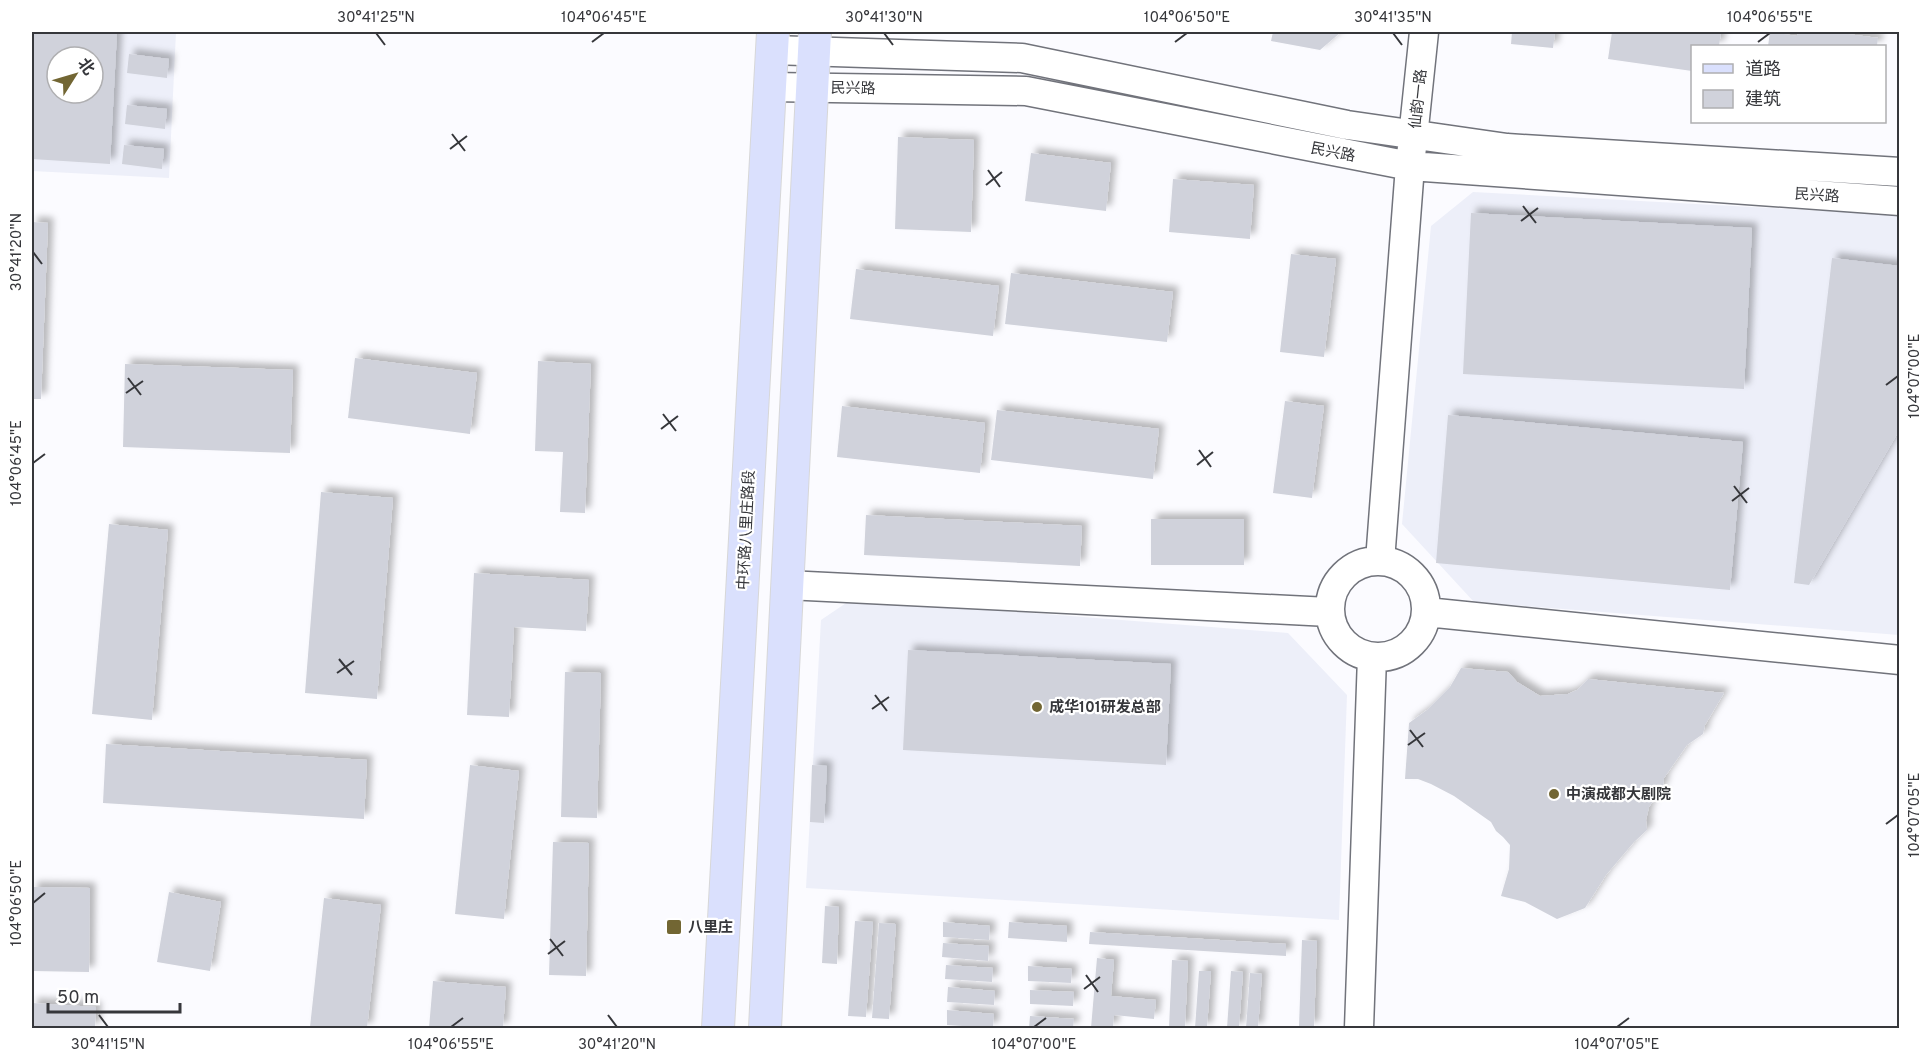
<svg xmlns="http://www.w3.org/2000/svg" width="1931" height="1060" font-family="Overpass,'Noto Sans SC',sans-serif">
<defs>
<filter id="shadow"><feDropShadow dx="5.5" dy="-5.5" stdDeviation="3" flood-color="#0004"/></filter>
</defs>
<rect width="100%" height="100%" fill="#fbfbff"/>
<path fill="#edeff9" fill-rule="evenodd" d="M 32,32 L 176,32 L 169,178 L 32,171 ZM 57,57 L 93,57 L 93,93 L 57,93 Z
M 1473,192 L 1899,215 L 1899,635 L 1474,602 L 1402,524 L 1431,226 Z
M 852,599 L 1288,633 L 1347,695 L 1339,920 L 806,888 L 821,620 Z"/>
<path fill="#d0d2db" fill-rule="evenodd" filter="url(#shadow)" d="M 32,32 L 117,32 L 110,164 L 32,159 ZM 57,57 L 93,57 L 93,93 L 57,93 Z
M 1273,32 L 1341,32 L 1320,50 L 1271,41 Z
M 1512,32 L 1555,32 L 1553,48 L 1511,44 Z
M 1612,32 L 1721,32 L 1719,46 L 1692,46 L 1692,71 L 1608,59 Z
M 1770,32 L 1797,36 L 1798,32 L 1840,32 L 1840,33 L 1878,38 L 1877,46 L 1768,46 Z
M 129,54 L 169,59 L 167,78 L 127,73 Z
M 127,105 L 167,109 L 165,129 L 125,124 Z
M 898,137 L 974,140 L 971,232 L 895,229 Z
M 124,145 L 164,149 L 162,169 L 122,164 Z
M 1031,153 L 1111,163 L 1106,211 L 1025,201 Z
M 1173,179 L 1254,185 L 1250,239 L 1169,232 Z
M 1471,213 L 1752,228 L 1744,389 L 1463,374 Z
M 32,222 L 48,223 L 41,399 L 32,399 Z
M 1291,254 L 1336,259 L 1324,357 L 1280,352 Z
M 1832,258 L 1900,266 L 1900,429 L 1809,585 L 1794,583 Z
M 856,269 L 999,286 L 993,336 L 850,319 Z
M 1011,273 L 1173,292 L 1167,342 L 1005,324 Z
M 355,358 L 477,373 L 470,434 L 348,418 Z
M 538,361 L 591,364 L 585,513 L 560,512 L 563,452 L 535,451 Z
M 125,364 L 293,370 L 290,453 L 123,447 Z
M 1285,401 L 1324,406 L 1312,498 L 1273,493 Z
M 842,406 L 985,423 L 980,473 L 837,457 Z
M 997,410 L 1159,429 L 1153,479 L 991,460 Z
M 1448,415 L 1743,442 L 1730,590 L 1436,563 Z
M 321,492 L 393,498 L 377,699 L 305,693 Z
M 866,515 L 1082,526 L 1080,566 L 864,555 Z
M 1151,519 L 1244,519 L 1244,565 L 1151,565 Z
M 109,524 L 168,530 L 152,720 L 92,714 Z
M 474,573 L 589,580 L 586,631 L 514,627 L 509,717 L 467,715 Z
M 908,650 L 1171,664 L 1166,765 L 903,750 Z
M 1461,668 L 1508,672 L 1517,682 L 1540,696 L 1568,694 L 1577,690 L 1588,679 L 1724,693 L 1705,725 L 1703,734 L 1687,745 L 1664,778 L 1663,786 L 1649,807 L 1646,820 L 1647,830 L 1634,842 L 1606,875 L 1585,908 L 1557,919 L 1525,902 L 1501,896 L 1509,869 L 1510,845 L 1503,837 L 1496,831 L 1491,822 L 1454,796 L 1431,784 L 1418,779 L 1405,779 L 1409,723 L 1427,710 L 1450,687 Z
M 565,672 L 601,673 L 597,818 L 561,817 Z
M 106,744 L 367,760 L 364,819 L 103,803 Z
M 470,765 L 519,771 L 504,919 L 455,914 Z
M 812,765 L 827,766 L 824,823 L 810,822 Z
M 553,842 L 589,843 L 586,976 L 549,975 Z
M 32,887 L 90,888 L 89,972 L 32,971 Z
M 169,892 L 221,902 L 210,971 L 157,962 Z
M 324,898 L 381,905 L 367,1028 L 310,1027 Z
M 825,906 L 839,907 L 837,964 L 822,963 Z
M 855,921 L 873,922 L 866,1017 L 848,1016 Z
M 943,922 L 990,926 L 989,940 L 943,937 Z
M 1009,922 L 1067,926 L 1067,942 L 1008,938 Z
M 879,923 L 896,924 L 889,1019 L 872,1018 Z
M 1090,932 L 1286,944 L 1286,956 L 1089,944 Z
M 1302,940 L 1317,941 L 1314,1027 L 1299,1027 Z
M 943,943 L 989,946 L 988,961 L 942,957 Z
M 1097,958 L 1114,960 L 1111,996 L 1156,1000 L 1154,1019 L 1114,1015 L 1113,1028 L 1091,1028 Z
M 1172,960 L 1188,961 L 1185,1028 L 1169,1028 Z
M 946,965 L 993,968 L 992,982 L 945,979 Z
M 1028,966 L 1072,969 L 1071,983 L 1028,981 Z
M 1199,971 L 1211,971 L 1207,1028 L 1195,1028 Z
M 1231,971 L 1243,972 L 1239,1028 L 1227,1028 Z
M 1250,973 L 1262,974 L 1258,1028 L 1246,1028 Z
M 433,981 L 506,987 L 503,1028 L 429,1028 Z
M 948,987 L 995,991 L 994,1005 L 947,1002 Z
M 1030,990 L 1074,992 L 1073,1006 L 1030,1004 Z
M 32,1003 L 96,1007 L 95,1028 L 32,1028 Z
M 947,1010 L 994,1014 L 993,1028 L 947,1025 Z
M 1030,1016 L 1074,1019 L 1073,1028 L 1029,1028 Z"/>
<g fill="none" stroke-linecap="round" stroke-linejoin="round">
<g stroke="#71737b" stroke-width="31">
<path id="secondary" d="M 772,50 L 1022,58 L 1347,125 L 1507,148 L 1900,172
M 770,87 L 1026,91 L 1410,166 L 1900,201
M1330 609a48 48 0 1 1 96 0a48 48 0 1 1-96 0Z
M 1380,561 L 1410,166 L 1424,32
M 787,585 L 1329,612
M 1426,612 L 1900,660
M 1359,1028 L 1372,657"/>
</g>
<g stroke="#d7d7d8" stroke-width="34">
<path id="primary" d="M 718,1028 L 773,32
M 765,1028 L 815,32"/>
</g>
<use href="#secondary" stroke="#fff" stroke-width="28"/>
<use href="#primary" stroke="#dae0fd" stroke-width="32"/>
</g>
<path fill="none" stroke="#36373b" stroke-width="2" d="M 376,33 L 385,45M 884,33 L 893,45M 1393,33 L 1402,45M 592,42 L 604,33M 1175,42 L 1187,33M 1758,42 L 1770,33M 452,134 L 465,151M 450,149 L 467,136M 988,170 L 1000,187M 986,185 L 1002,172M 1523,206 L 1536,223M 1521,221 L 1538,208M 33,252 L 42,264M 128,378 L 141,395M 1886,385 L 1898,376M 126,393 L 143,381M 663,414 L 676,431M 661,429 L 678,416M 1199,450 L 1211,467M 33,463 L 45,454M 1197,465 L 1213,452M 1734,486 L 1747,503M 1732,501 L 1749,488M 339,659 L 352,675M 337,673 L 354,661M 875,695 L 887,711M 872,709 L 889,697M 1410,730 L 1423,747M 1408,745 L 1425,733M 1886,824 L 1898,815M 33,903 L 45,893M 550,939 L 563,956M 548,954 L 565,941M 1086,975 L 1098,992M 1084,989 L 1100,977M 99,1015 L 108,1027M 608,1015 L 617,1027M 451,1027 L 463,1018M 1034,1027 L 1046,1018M 1617,1027 L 1629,1018"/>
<g fill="#726633" stroke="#fff" stroke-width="2">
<circle cx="1037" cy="707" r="6"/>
<circle cx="1554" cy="794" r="6"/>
<rect x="666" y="919" width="16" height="16" rx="3"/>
</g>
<g text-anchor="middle" stroke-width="4.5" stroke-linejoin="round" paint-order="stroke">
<g font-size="15" fill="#36373b" stroke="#fff">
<text transform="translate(853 88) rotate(1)" y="5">民兴路</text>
<text transform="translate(1418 99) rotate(-84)" y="5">仙韵一路</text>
<text transform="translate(1333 152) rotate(11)" y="5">民兴路</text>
<text transform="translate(1817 195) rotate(4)" y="5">民兴路</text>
<text transform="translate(746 530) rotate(-87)" y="5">中环路八里庄路段</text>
</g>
<g font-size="15" font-weight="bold" fill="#36373b" stroke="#fff" text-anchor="start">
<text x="1049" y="712">成华101研发总部</text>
<text x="1566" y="799">中演·成都大剧院</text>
<text x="688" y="932">八里庄</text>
</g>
</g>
<rect width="1931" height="1060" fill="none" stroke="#ffffff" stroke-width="66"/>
<rect x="1691" y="45" width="195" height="78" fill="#ffffff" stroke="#afafb1" stroke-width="1.5"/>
<rect x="1703" y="64" width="30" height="9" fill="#dae0fd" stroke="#afafb1" stroke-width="1.5"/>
<text x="1745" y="75" font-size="18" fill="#36373b">道路</text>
<rect x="1703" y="90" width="30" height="18" fill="#d0d2db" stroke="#afafb1" stroke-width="1.5"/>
<text x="1745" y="105" font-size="18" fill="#36373b">建筑</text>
<g transform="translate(75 75) rotate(53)"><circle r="28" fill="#ffffff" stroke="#afafb1" stroke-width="1.5"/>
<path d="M0-4.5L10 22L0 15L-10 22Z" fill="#726633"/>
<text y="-9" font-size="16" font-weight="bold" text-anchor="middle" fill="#36373b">北</text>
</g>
<path d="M48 1003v9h132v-9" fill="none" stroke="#36373b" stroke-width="3"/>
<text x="57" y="1003" font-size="18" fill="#36373b" stroke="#ffffff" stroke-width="4.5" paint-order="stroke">50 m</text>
<rect x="33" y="33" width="1865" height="994" fill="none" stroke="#36373b" stroke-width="2"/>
<g font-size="15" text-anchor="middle" fill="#36373b">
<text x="376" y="22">30°41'25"N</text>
<text x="604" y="22">104°06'45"E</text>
<text x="884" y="22">30°41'30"N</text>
<text x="1187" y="22">104°06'50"E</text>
<text x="1393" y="22">30°41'35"N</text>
<text x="1770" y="22">104°06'55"E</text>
<text transform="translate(16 252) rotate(-90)" y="5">30°41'20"N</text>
<text transform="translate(1914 376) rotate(-90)" y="5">104°07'00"E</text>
<text transform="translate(16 463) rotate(-90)" y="5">104°06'45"E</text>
<text transform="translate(1914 815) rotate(-90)" y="5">104°07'05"E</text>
<text transform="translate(16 903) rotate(-90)" y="5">104°06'50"E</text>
<text x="108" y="1049">30°41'15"N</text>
<text x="451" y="1049">104°06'55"E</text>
<text x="617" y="1049">30°41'20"N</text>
<text x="1034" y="1049">104°07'00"E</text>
<text x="1617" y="1049">104°07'05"E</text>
</g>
</svg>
